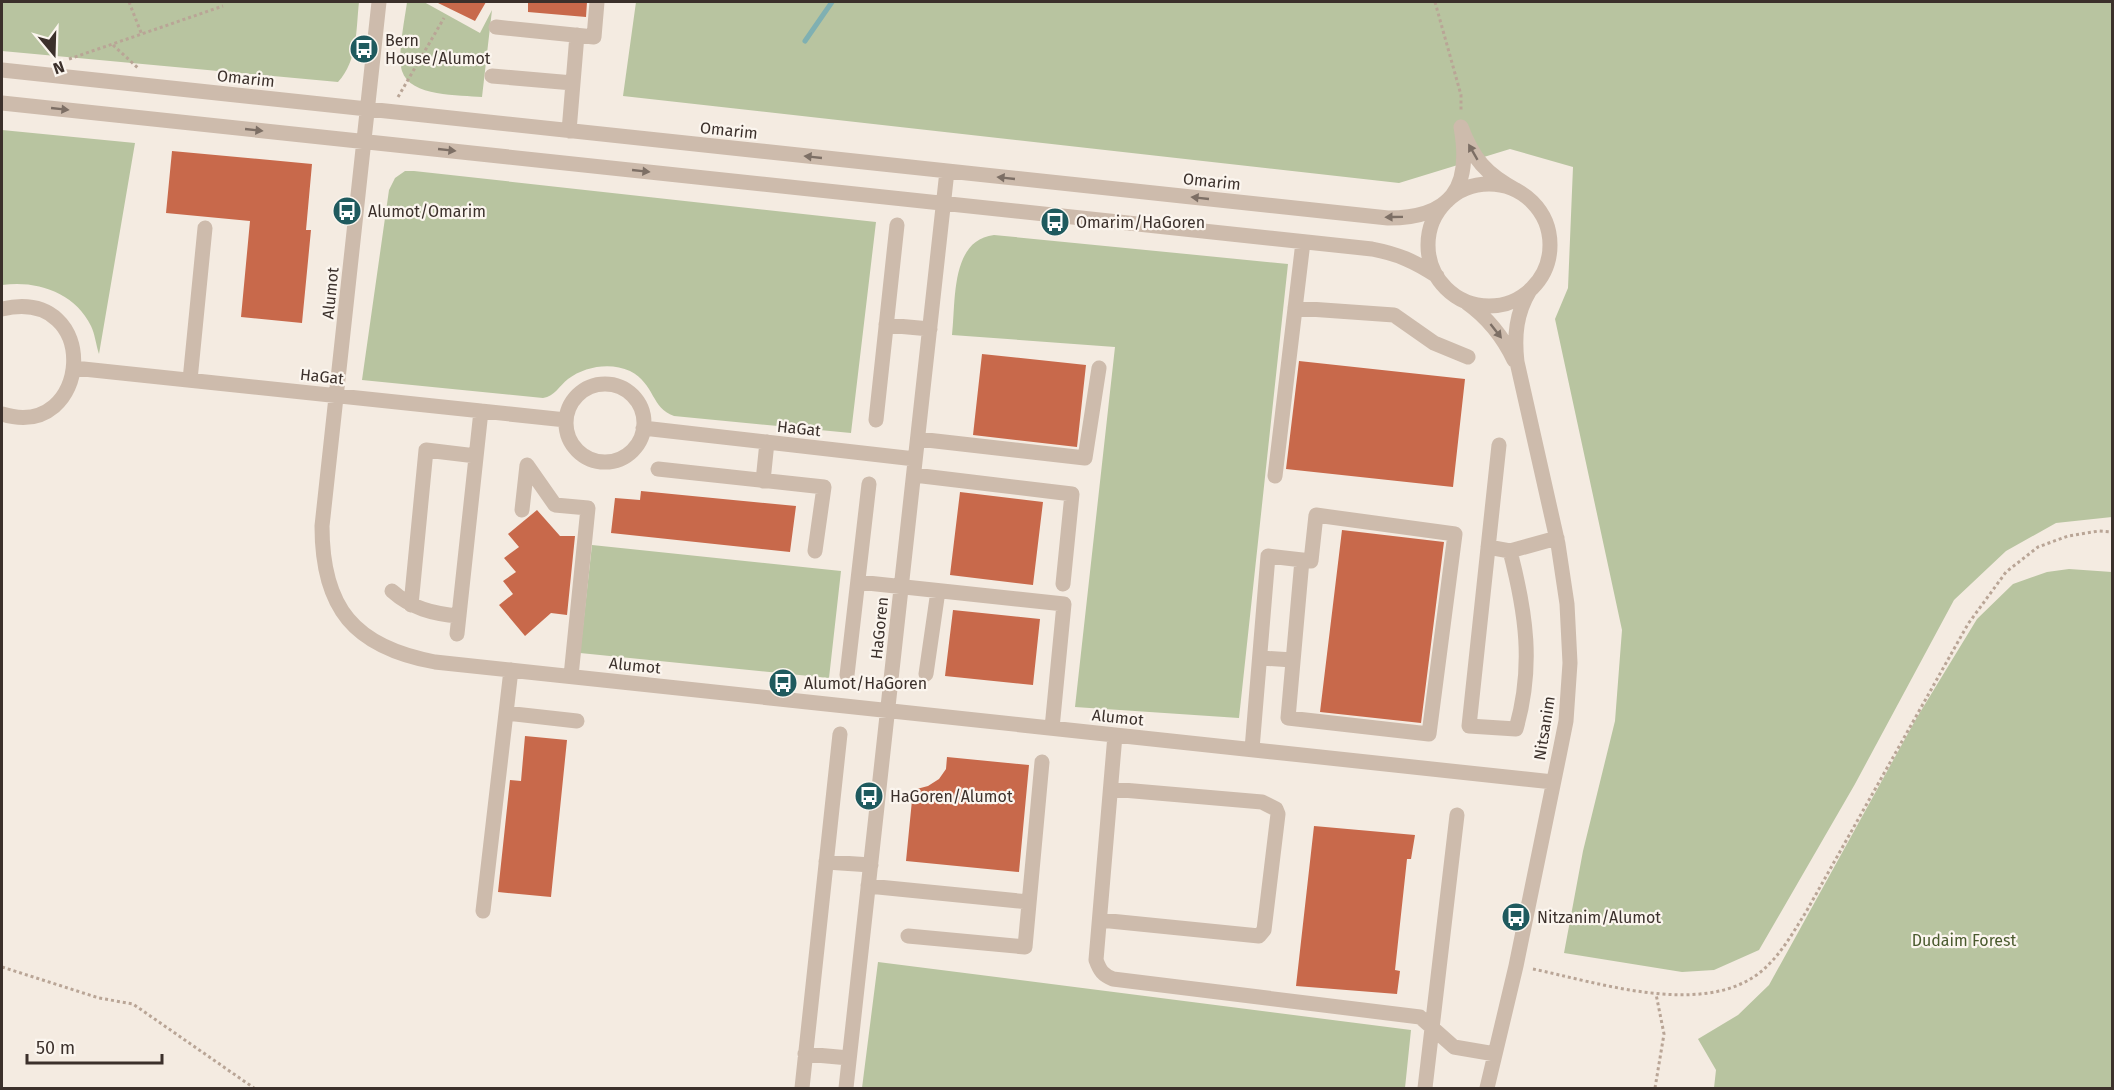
<svg xmlns="http://www.w3.org/2000/svg" width="2114" height="1090" font-family="'Fira Sans',sans-serif">
<rect width="100%" height="100%" fill="#f4ebe1"/>
<path fill="#b8c4a0" d="M 2,2 L 359,2 C 356,28 358,61 338,82 L 2,51 Z
M 407,2 L 424,2 L 480,33 L 492,10 L 482,97 C 460,95 410,97 402,71 C 397,57 405,18 407,2 Z
M 636,2 L 2112,2 L 2112,517 L 2056,523 L 2006,551 L 1954,600 L 1855,784 L 1759,950 L 1714,970 L 1682,972 L 1564,953 L 1583,851 L 1615,721 L 1622,630 L 1555,319 L 1568,288 L 1573,167 L 1510,149 L 1399,183 L 623,96 Z
M 2,130 L 135,143 L 99,354 C 96,345 95,334 91,326 C 75,292 36,280 2,285 Z
M 405,171 L 414,171 L 876,222 L 851,433 L 674,416 C 651,408 655,384 630,371 C 611,362 585,366 568,379 C 559,386 555,396 543,398 L 362,380 L 389,190 L 395,178 Z
M 994,235 L 1288,264 L 1239,718 L 1075,707 L 1115,347 L 952,335 C 956,302 950,240 994,235 Z
M 592,545 L 841,571 L 829,678 L 580,653 Z
M 2069,569 L 2112,572 L 2112,1088 L 1714,1088 L 1716,1070 L 1698,1039 L 1738,1015 L 1769,985 L 1916,719 L 1977,619 L 2013,584 L 2047,572 Z
M 878,962 L 1411,1030 L 1405,1088 L 862,1088 Z"/>
<g fill="none" stroke-linecap="round" stroke-linejoin="round">
<path stroke="#7fb0b2" stroke-width="5" d="M 805,41 L 832,2"/>
</g>
<path fill="#c8694b" d="M 436,2 L 486,2 L 475,21 Z
M 528,2 L 587,2 L 586,17 L 528,12 Z
M 172,151 L 312,164 L 306,230 L 311,230 L 302,323 L 241,317 L 250,221 L 166,213 Z
M 982,354 L 1086,365 L 1077,447 L 973,435 Z
M 1299,361 L 1465,379 L 1453,487 L 1286,469 Z
M 641,491 L 796,506 L 790,552 L 611,533 L 615,498 L 640,500 Z
M 960,492 L 1043,502 L 1033,585 L 950,575 Z
M 537,510 L 560,536 L 575,536 L 567,615 L 551,613 L 525,636 L 499,605 L 513,594 L 503,581 L 516,572 L 504,558 L 519,547 L 508,534 Z
M 1342,530 L 1444,542 L 1421,723 L 1320,712 Z
M 953,610 L 1040,619 L 1033,685 L 945,676 Z
M 525,736 L 567,740 L 551,897 L 498,892 L 510,780 L 521,781 Z
M 947,757 L 1029,765 L 1019,872 L 906,861 L 913,790 L 928,786 L 939,779 L 946,769 Z
M 1314,826 L 1415,835 L 1411,859 L 1407,859 L 1395,970 L 1400,971 L 1397,994 L 1296,986 Z"/>
<g fill="none" stroke-linecap="round" stroke-linejoin="round">
<path stroke="#b9a596" stroke-width="3" stroke-dasharray="3 3" stroke-linecap="butt" d="M 129,2 L 142,35
M 1435,2 L 1461,95 L 1461,111
M 113,45 L 138,68
M 69,59 L 223,6
M 398,97 L 444,18
M 2,967 L 99,998 L 133,1004 L 254,1088
M 1533,969 C 1596,982 1700,1017 1758,974 C 1779,958 1792,934 1806,912 L 1968,624 L 2006,572 L 2038,547 L 2068,536 L 2099,531 L 2112,532
M 1655,1088 L 1664,1034 L 1656,994"/>
<path stroke="#cdbbac" stroke-width="15" d="M 379,2 L 322,526 C 322,608 354,647 435,662 L 1553,782
M 496,27 L 594,37 L 597,2
M 2,70 L 1388,218 C 1451,218 1472,188 1461,127 C 1473,159 1486,174 1516,190
M 492,76 L 573,83
M 2,103 L 1372,249 C 1398,254 1414,261 1437,276
M 569,131 L 577,35
M1428 245a61 61 0 1 1 122 0a61 61 0 1 1-122 0Z
M 1467,303 C 1488,318 1503,337 1514,360
M 1295,308 L 1394,315 L 1434,343 L 1468,357
M 2,309 C 103,286 92,442 2,414
M 886,325 L 930,329
M 74,368 L 566,420
M 190,380 L 205,228
M566 423a39 39 0 1 1 78 0a39 39 0 1 1-78 0Z
M 876,420 L 897,225
M 643,428 L 915,459
M 918,439 L 1085,458 L 1099,368
M 1499,445 L 1469,726 L 1516,729 C 1534,666 1526,613 1510,551
M 658,469 L 824,487 L 815,551
M 914,475 L 1072,494 L 1063,584
M 1275,476 L 1303,242
M 763,481 L 767,442
M 522,510 L 527,465 L 555,505 L 588,508 L 571,676
M 1488,547 L 1510,551 L 1557,538
M 858,582 L 1064,604 L 1052,728
M 392,591 C 411,608 433,614 459,616
M 411,605 L 426,450 L 476,456
M 457,634 L 481,411
M 1260,658 L 1293,660
M 926,674 L 938,591
M 847,675 L 869,484
M 506,713 L 577,721
M 1115,735 L 1096,960 C 1100,971 1103,975 1113,979 L 1420,1017 L 1454,1047 L 1495,1054
M 1252,749 L 1268,556 L 1311,561 L 1316,515 L 1455,534 L 1429,734 L 1288,718 L 1302,560
M 826,862 L 871,865
M 868,886 L 1029,902
M 483,911 L 511,670
M 1100,920 L 1259,936 L 1264,930 L 1278,814 L 1276,809 L 1262,802 L 1111,789
M 908,936 L 1025,947 L 1042,762
M 805,1054 L 849,1058
M 802,1088 L 840,734
M 846,1088 L 947,171
M 1425,1088 L 1457,815
M 1487,1088 L 1516,966 L 1560,751 L 1566,721 L 1570,663 L 1567,604 L 1558,544 L 1517,362 C 1514,336 1516,313 1530,290"/>
</g>
<defs><path id="oneway-solid" d="M-6-.8H1V-3.2L6.5 0L1 3.2V.8H-6Z" transform="scale(1.5)"/></defs>
<g fill="#7d6f65">
<use href="#oneway-solid" transform="translate(60 109) rotate(6)"/>
<use href="#oneway-solid" transform="translate(254 130) rotate(6)"/>
<use href="#oneway-solid" transform="translate(447 150) rotate(6)"/>
<use href="#oneway-solid" transform="translate(1473 152) rotate(-120)"/>
<use href="#oneway-solid" transform="translate(813 157) rotate(-174)"/>
<use href="#oneway-solid" transform="translate(641 171) rotate(6)"/>
<use href="#oneway-solid" transform="translate(1006 178) rotate(-174)"/>
<use href="#oneway-solid" transform="translate(1200 198) rotate(-174)"/>
<use href="#oneway-solid" transform="translate(1394 217) rotate(179)"/>
<use href="#oneway-solid" transform="translate(1496 331) rotate(52)"/>
</g>
<defs>
<g id="bus-disc" transform="scale(1.5)"><circle r="9.5" fill="#1f5a5e" stroke="#fbf5ee"/><path d="M-5-6H5V4H4V6H2V4H-2V6H-4V4H-5ZM-3.5-4V0h7V-4ZM-3.5 1.2v1.5H-2V1.2ZM2 1.2v1.5H3.5V1.2Z" fill="#fff"/></g>
</defs>
<g fill-rule="evenodd">
<use href="#bus-disc" x="364" y="49"/>
<use href="#bus-disc" x="347" y="211"/>
<use href="#bus-disc" x="1055" y="222"/>
<use href="#bus-disc" x="783" y="683"/>
<use href="#bus-disc" x="869" y="796"/>
<use href="#bus-disc" x="1516" y="917"/>
</g>
<g text-anchor="middle" stroke-width="4.5" stroke-linejoin="round" paint-order="stroke">
<g font-size="16" fill="#3b302b" stroke="#fbf5ee" text-anchor="start">
<text x="385" y="46">Bern<tspan x="385" dy="18">House/Alumot</tspan></text>
<text x="368" y="217">Alumot/Omarim</text>
<text x="1076" y="228">Omarim/HaGoren</text>
<text x="804" y="689">Alumot/HaGoren</text>
<text x="890" y="802">HaGoren/Alumot</text>
<text x="1537" y="923">Nitzanim/Alumot</text>
</g>
<g font-size="16" fill="#3b302b" stroke="#fbf5ee">
<text transform="translate(246 78) rotate(6)" y="6">Omarim</text>
<text transform="translate(729 130) rotate(6)" y="6">Omarim</text>
<text transform="translate(1212 181) rotate(6)" y="6">Omarim</text>
<text transform="translate(330 293) rotate(-84)" y="6">Alumot</text>
<text transform="translate(322 376) rotate(6)" y="6">HaGat</text>
<text transform="translate(799 428) rotate(6)" y="6">HaGat</text>
<text transform="translate(879 628) rotate(-84)" y="6">HaGoren</text>
<text transform="translate(635 665) rotate(6)" y="6">Alumot</text>
<text transform="translate(1118 717) rotate(6)" y="6">Alumot</text>
<text transform="translate(1544 728) rotate(-81)" y="6">Nitsanim</text>
</g>
<g font-size="16" fill="#4a5a2e" stroke="#fbf5ee">
<text x="1964" y="946">Dudaim Forest</text>
</g>
</g>
<rect width="2114" height="1090" fill="none" stroke="#3b302b" stroke-width="6"/>
<g transform="translate(54 54) rotate(161)" stroke="#fbf5ee" stroke-width="4.5" paint-order="stroke">
<path d="M0-4.5L10 22L0 15L-10 22Z" fill="#3b302b"/>
<text y="-9" font-size="16" font-weight="bold" text-anchor="middle" fill="#3b302b">N</text>
</g>
<path d="M27 1054v9h135v-9" fill="none" stroke="#3b302b" stroke-width="3"/>
<text x="36" y="1054" font-size="18" fill="#3b302b" stroke="#fbf5ee" stroke-width="4.5" paint-order="stroke">50 m</text>
</svg>
